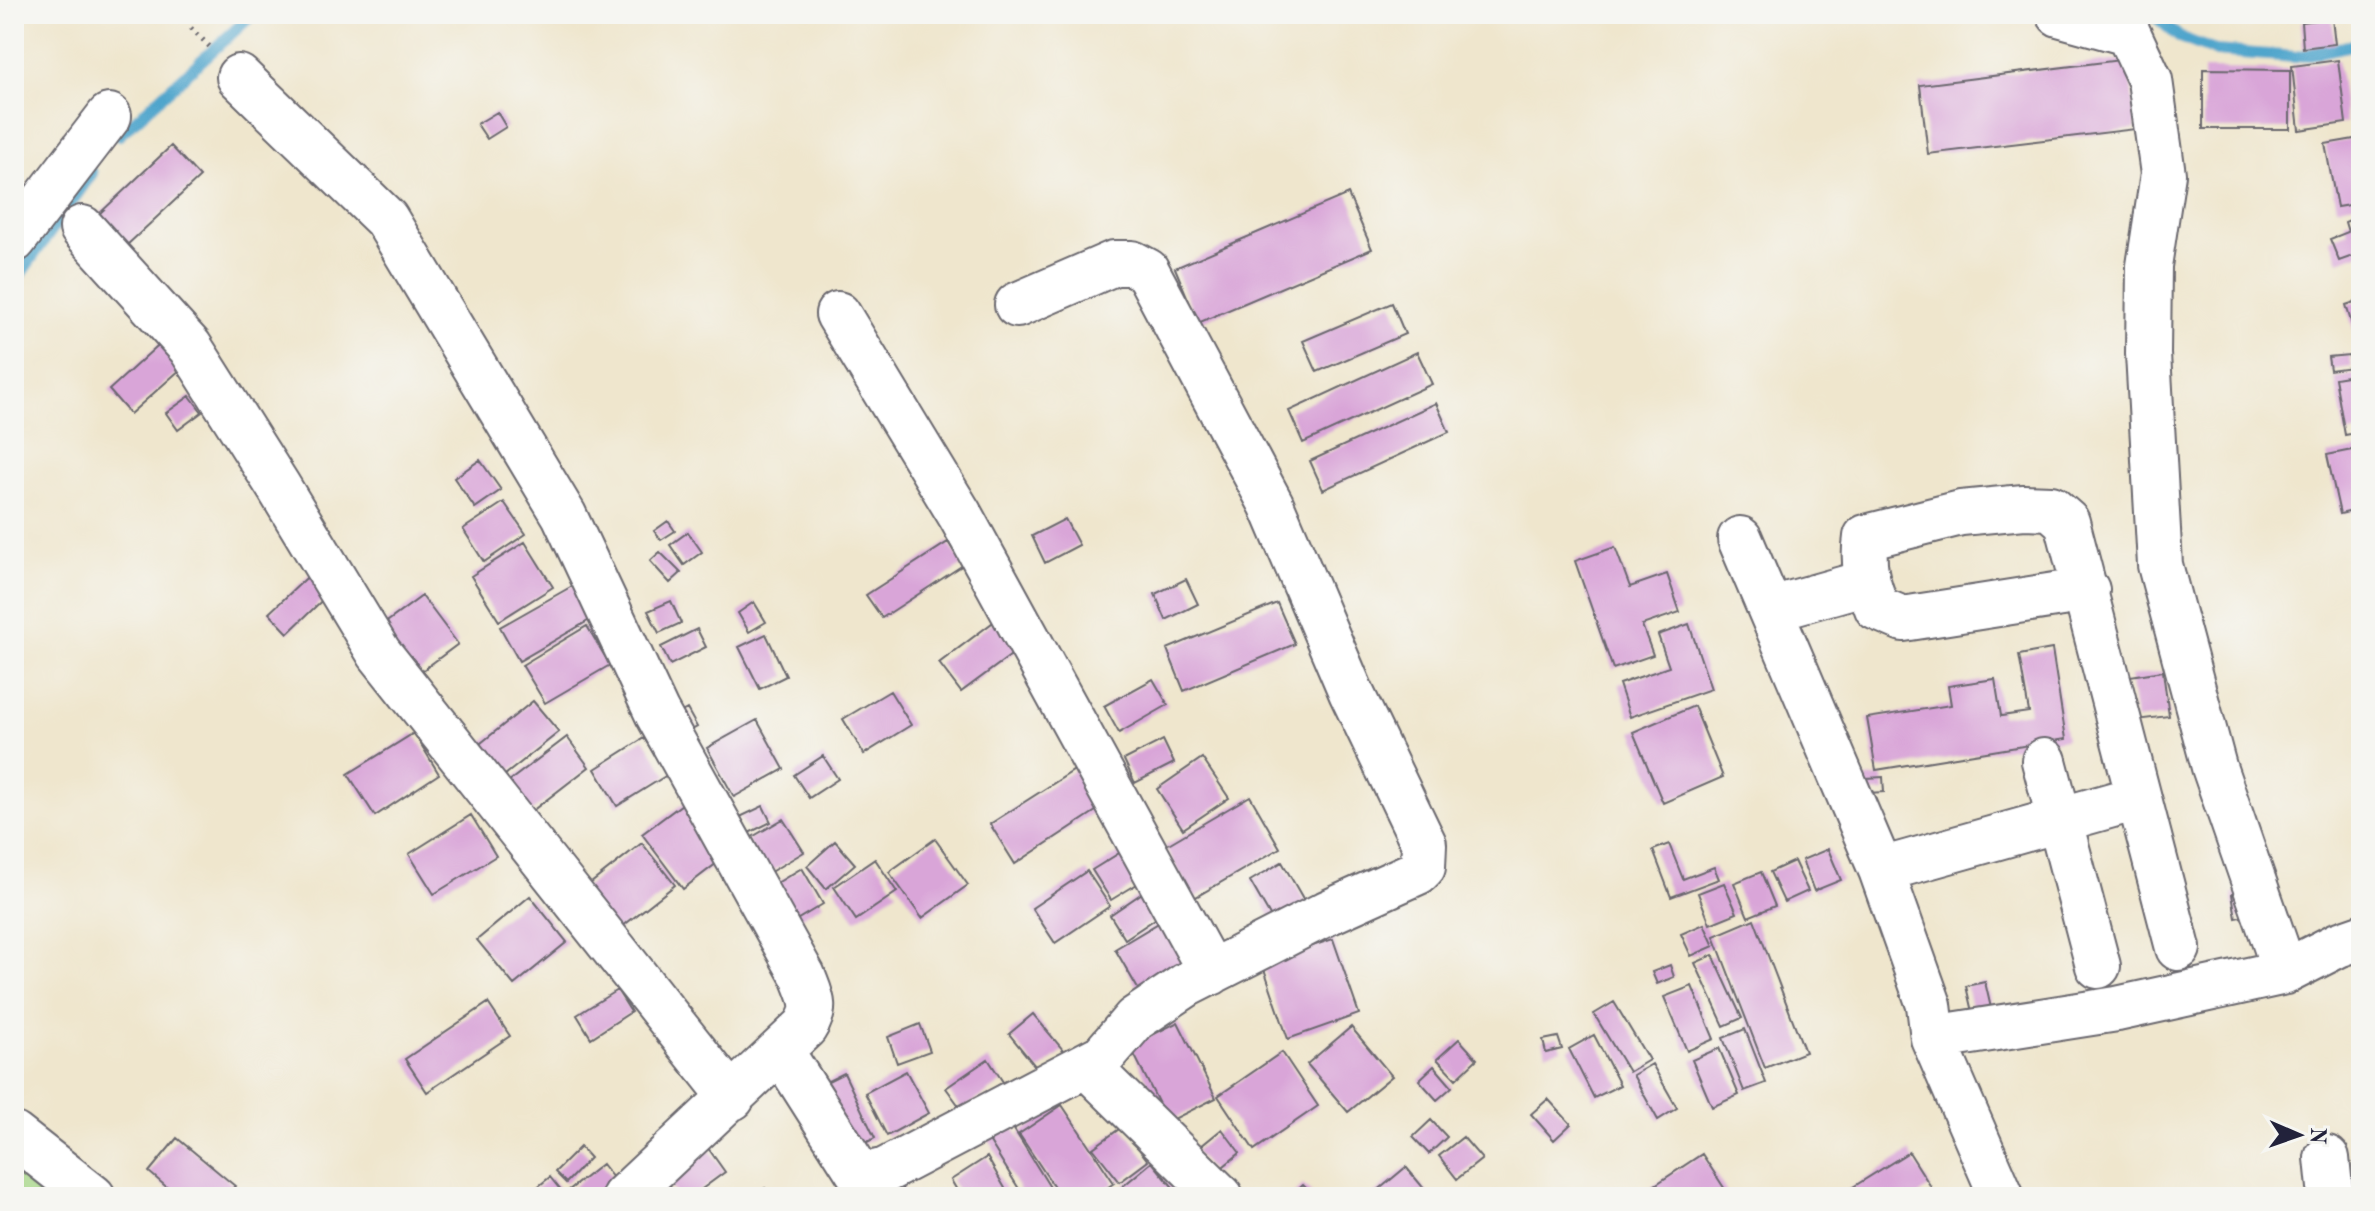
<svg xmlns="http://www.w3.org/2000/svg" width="2375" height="1211" font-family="'Old Standard TT',serif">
<rect width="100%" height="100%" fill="#f6f6f2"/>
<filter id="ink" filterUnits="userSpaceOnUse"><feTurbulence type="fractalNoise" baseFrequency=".0125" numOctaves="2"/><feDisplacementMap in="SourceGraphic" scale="16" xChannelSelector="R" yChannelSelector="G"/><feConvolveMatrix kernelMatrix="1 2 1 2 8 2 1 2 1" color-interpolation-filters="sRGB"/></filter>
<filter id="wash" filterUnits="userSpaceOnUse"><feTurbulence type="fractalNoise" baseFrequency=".006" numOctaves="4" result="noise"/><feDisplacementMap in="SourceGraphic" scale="32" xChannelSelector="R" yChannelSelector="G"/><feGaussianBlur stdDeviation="1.8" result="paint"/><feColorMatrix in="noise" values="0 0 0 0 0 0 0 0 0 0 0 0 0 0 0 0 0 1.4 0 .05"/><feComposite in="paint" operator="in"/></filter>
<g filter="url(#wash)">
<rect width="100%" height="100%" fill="#efe6cd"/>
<path fill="#a5d685" stroke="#647c60" stroke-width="2" d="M 14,1170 L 40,1187 L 43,1197 L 14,1197 Z"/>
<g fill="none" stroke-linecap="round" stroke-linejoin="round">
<path stroke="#50a5cc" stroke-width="12" d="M 2153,14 L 2179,37 L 2215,51 L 2296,57 L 2361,43
M 119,135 L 253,14
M 14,283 L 92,173"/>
</g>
<g id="blocks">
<path fill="#d9a5d8" d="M 2332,18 L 2335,44 L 2303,48 L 2301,22 Z
M 2128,59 L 2136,129 L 1928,154 L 1920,85 Z
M 2338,60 L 2346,123 L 2299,130 L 2292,66 Z
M 2203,69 L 2290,70 L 2290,129 L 2203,129 Z
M 497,112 L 506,127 L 487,139 L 477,124 Z
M 2360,138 L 2361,203 L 2337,207 L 2325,144 Z
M 171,146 L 200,177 L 126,246 L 98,215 Z
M 1348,194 L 1372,249 L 1198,323 L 1175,268 Z
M 2361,215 L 2361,253 L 2339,261 L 2330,239 L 2348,232 L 2345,222 Z
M 2361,300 L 2361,351 L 2360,351 L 2346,305 Z
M 1392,303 L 1405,334 L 1317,372 L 1303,341 Z
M 167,337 L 190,361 L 130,414 L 109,390 Z
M 1417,352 L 1432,384 L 1303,443 L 1289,411 Z
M 2349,355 L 2352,367 L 2330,370 L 2328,357 Z
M 2359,374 L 2361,432 L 2345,435 L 2335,378 Z
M 190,396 L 202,412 L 178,430 L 166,413 Z
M 1436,403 L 1449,432 L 1323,490 L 1310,461 Z
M 2357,449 L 2361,468 L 2361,509 L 2340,514 L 2327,455 Z
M 480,460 L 501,490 L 475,508 L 454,478 Z
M 504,502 L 526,534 L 484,562 L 463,529 Z
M 1065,519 L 1079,545 L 1045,563 L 1032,536 Z
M 668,521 L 675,531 L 661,540 L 654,531 Z
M 2361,526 L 2361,552 L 2360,552 L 2353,528 Z
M 688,532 L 702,552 L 684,565 L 670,545 Z
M 525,542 L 553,587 L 499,621 L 471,576 Z
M 948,542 L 963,565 L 882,618 L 866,595 Z
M 1615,547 L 1630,587 L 1667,574 L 1680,612 L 1642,625 L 1653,655 L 1613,669 L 1575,561 Z
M 660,552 L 681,573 L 670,583 L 650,561 Z
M 318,567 L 336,587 L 288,633 L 269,613 Z
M 1186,579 L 1198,604 L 1166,620 L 1155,594 Z
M 574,585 L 593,618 L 519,661 L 500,627 Z
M 422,596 L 458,644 L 411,679 L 376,630 Z
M 671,601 L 681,623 L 659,633 L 648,611 Z
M 754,602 L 766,622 L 749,632 L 738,613 Z
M 1277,603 L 1295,644 L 1184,691 L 1167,649 Z
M 1000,617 L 1022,647 L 961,692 L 939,663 Z
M 1689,624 L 1711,689 L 1630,717 L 1619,684 L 1669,667 L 1658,635 Z
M 587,626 L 610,665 L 545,703 L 522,665 Z
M 697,629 L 706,647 L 670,665 L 661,647 Z
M 766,634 L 786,676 L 760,689 L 739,647 Z
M 2052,649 L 2066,739 L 1876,770 L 1867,718 L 1951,705 L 1948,686 L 1995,679 L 2001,716 L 2029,712 L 2019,655 Z
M 2163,671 L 2169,716 L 2136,720 L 2130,676 Z
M 1153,679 L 1168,705 L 1119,733 L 1104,706 Z
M 890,691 L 911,725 L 864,754 L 843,719 Z
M 533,701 L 559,732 L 490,787 L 465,756 Z
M 1694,706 L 1723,777 L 1663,803 L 1633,732 Z
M 687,709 L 697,727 L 679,737 L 669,719 Z
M 757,720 L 784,769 L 734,797 L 707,748 Z
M 414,733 L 439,774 L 375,816 L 348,774 Z
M 567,737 L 589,767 L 519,821 L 496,791 Z
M 644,738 L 667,775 L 617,806 L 595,769 Z
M 1163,740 L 1174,763 L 1135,783 L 1124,760 Z
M 823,756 L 838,779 L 809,798 L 794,775 Z
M 1202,758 L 1229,798 L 1183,829 L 1157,789 Z
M 1084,764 L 1108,803 L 1015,864 L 990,824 Z
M 1883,777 L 1884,792 L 1867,793 L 1866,778 Z
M 1250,796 L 1280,848 L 1194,898 L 1165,846 Z
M 685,802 L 726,856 L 683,889 L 642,834 Z
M 763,806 L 771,822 L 749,833 L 740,817 Z
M 471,815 L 496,856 L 434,894 L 409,854 Z
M 783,819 L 804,852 L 767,874 L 747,840 Z
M 935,839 L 968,885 L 922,918 L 889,872 Z
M 835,841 L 855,864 L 826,889 L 807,866 Z
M 642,843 L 675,885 L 614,933 L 581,891 Z
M 1669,844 L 1683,879 L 1714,867 L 1719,879 L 1671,897 L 1653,850 Z
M 1129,847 L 1147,878 L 1111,900 L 1092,870 Z
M 1828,849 L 1841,880 L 1814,891 L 1802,860 Z
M 875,859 L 897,892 L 856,920 L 834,887 Z
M 1794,861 L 1808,891 L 1784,902 L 1770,872 Z
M 1282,862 L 1309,909 L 1277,928 L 1250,881 Z
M 802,868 L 823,904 L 788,925 L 767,889 Z
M 1087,871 L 1110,906 L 1055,943 L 1032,908 Z
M 1761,872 L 1775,906 L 1748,917 L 1734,883 Z
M 1724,883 L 1737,913 L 1710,924 L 1698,893 Z
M 1154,885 L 1170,909 L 1125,939 L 1110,915 Z
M 2246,892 L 2251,915 L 2236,918 L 2232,894 Z
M 530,896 L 567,942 L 514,985 L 477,940 Z
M 1754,919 L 1805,1052 L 1765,1068 L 1714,936 Z
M 1162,921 L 1188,966 L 1141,994 L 1115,949 Z
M 1704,924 L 1714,946 L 1691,956 L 1681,934 Z
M 1333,939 L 1359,1014 L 1288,1039 L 1262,963 Z
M 1713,955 L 1742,1018 L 1724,1026 L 1695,963 Z
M 1670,965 L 1674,977 L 1657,984 L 1652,972 Z
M 1985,982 L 1991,1008 L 1972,1012 L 1966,986 Z
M 1692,986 L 1714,1039 L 1687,1051 L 1664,997 Z
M 617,990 L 631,1012 L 591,1038 L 577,1015 Z
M 1614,1002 L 1649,1060 L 1629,1072 L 1594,1014 Z
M 488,1003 L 510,1036 L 427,1092 L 405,1059 Z
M 1033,1014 L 1064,1051 L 1039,1071 L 1009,1034 Z
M 1178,1022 L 1216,1098 L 1168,1122 L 1130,1046 Z
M 920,1024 L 930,1051 L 897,1063 L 888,1037 Z
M 1351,1027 L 1392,1076 L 1348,1112 L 1307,1064 Z
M 1745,1029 L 1766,1083 L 1744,1091 L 1723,1038 Z
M 1594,1035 L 1620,1085 L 1594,1098 L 1569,1049 Z
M 1558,1037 L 1562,1049 L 1546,1053 L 1543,1040 Z
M 1459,1039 L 1477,1059 L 1456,1079 L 1437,1059 Z
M 1719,1048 L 1739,1095 L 1712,1107 L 1692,1060 Z
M 1282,1052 L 1318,1106 L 1254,1150 L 1218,1096 Z
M 988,1059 L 1003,1082 L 962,1110 L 946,1088 Z
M 1652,1064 L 1677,1108 L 1658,1120 L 1633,1075 Z
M 1434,1066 L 1452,1087 L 1437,1100 L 1419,1080 Z
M 906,1071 L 929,1113 L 887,1136 L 865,1093 Z
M 844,1073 L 875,1138 L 846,1153 L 814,1088 Z
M 1548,1099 L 1571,1124 L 1554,1140 L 1531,1114 Z
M 1062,1105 L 1114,1183 L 1094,1197 L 1061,1197 L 1019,1134 Z
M 1431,1120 L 1447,1137 L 1429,1154 L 1413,1137 Z
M 1010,1123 L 1056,1197 L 1024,1197 L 987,1137 Z
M 1122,1127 L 1148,1161 L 1120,1182 L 1093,1148 Z
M 1222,1129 L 1240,1153 L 1214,1174 L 1195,1151 Z
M 1463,1137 L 1482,1159 L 1457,1179 L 1439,1156 Z
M 177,1138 L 235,1186 L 225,1197 L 178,1197 L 149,1172 Z
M 703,1141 L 725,1172 L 691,1197 L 678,1197 L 661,1173 Z
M 580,1147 L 590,1158 L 566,1183 L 555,1172 Z
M 1909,1152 L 1931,1187 L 1915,1197 L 1848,1197 L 1845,1192 Z
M 1702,1154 L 1730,1197 L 1655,1197 L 1649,1189 Z
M 987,1157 L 1010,1197 L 961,1197 L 951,1180 Z
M 1152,1162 L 1176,1191 L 1169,1197 L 1110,1197 Z
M 602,1164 L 621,1188 L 610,1197 L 573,1197 L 568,1191 Z
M 1406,1167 L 1431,1197 L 1370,1197 Z
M 550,1177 L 566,1197 L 525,1197 Z
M 659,1181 L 672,1197 L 640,1197 Z
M 900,1185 L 907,1197 L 878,1197 Z
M 1303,1185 L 1315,1197 L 1291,1197 Z
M 765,1188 L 771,1197 L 751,1197 Z"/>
</g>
</g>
<g filter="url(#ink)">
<use href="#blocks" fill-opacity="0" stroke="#6a676e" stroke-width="2"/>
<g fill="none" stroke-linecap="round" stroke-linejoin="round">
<g stroke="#6a676e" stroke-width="48">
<path id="minor" d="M 2059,14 L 2128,33 L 2150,80 L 2163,174 L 2149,266 L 2148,354 L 2160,565 L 2214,767 L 2285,972
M 239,77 L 386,219 L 564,515 L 657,713 L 803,976 C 811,997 818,1007 805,1027 L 624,1197
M 82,228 L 190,347 L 278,486 L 379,653 L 732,1098
M 14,240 L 109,116
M 838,314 L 960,515 L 1211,973
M 1740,539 L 1881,870 L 1929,1005 L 1933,1038 L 2002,1197
M 2087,590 L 1903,619 L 1877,608 C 1867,583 1862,564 1866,537 L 1961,513 L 2024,507 L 2051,508 L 2067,522 L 2178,948
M 1771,609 L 1867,582
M 2044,761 L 2098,966
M 1881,870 L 2137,798
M 1933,1038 L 2117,1009 L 2285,972 L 2338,945 L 2361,937
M 781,1051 L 858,1172 L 867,1175 L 886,1170 L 1103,1056 L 1135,1019 L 1186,985 L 1327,913 L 1418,872 L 1423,867 L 1424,844 L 1351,692 L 1271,504 L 1147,271 L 1132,263 L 1114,263 L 1017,305
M 1086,1065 L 1221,1197
M 14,1135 L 93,1197
M 2327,1158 L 2331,1197"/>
</g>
<path stroke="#6a676e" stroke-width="5" stroke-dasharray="2 6" stroke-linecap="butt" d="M 191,28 L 211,48"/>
<use href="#minor" stroke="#fff" stroke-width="44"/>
</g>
</g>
<rect width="2375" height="1211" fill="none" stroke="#f6f6f2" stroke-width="48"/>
<g transform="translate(2299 1135) rotate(92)" stroke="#f6f6f2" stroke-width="6" paint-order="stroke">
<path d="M0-6L14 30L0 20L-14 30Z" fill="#22223b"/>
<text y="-12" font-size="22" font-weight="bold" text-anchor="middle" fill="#22223b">N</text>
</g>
</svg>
